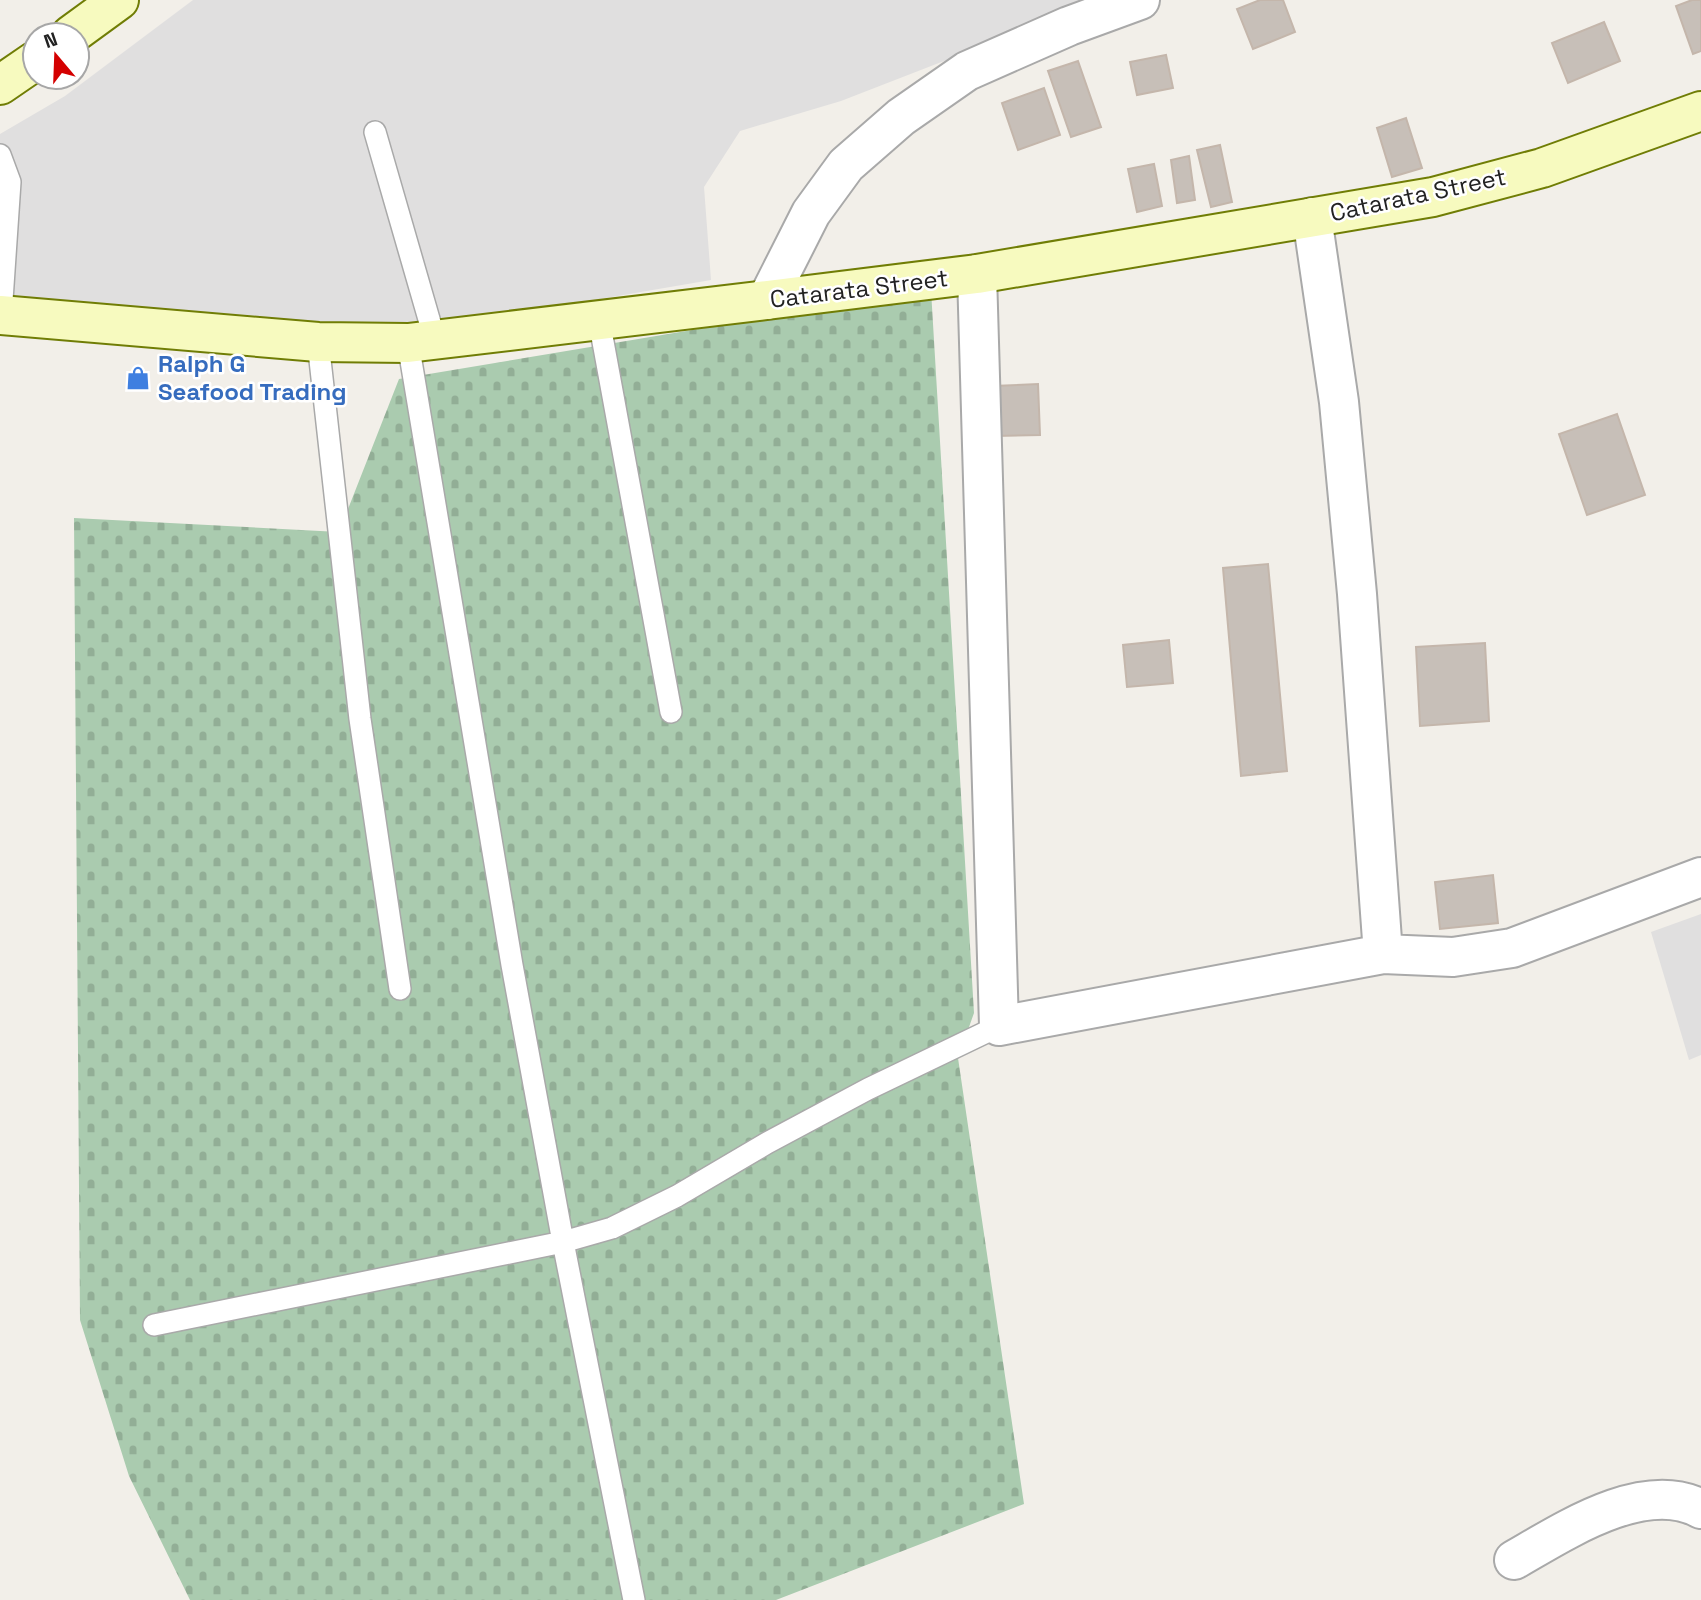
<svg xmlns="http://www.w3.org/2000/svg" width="1701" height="1600" font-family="'Space Grotesk',sans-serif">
<defs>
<pattern id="cemetery-stones" width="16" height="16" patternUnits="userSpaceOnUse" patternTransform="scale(1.75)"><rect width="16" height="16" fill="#aacbaf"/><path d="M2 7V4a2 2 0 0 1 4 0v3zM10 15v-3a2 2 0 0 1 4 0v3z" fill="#92ae96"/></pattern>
</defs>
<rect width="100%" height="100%" fill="#f2efe9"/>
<path fill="#e0dfdf" d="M 193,0 L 1101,0 L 841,101 L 740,131 L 704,187 L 711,280 L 354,341 L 0,305 L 0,134 L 65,96 Z
M 1701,914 L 1701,1055 L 1689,1060 L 1651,932 Z"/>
<path fill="url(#cemetery-stones)" d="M 931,290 L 974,1013 L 958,1058 L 1024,1504 L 776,1600 L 190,1600 L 129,1476 L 80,1320 L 74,518 L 339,532 L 399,379 Z"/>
<path fill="#c7bfb8" stroke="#c4b6ab" stroke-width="2" d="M 1260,0 L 1283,0 L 1295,32 L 1253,49 L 1237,9 Z
M 1692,0 L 1701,0 L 1701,51 L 1693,54 L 1676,6 Z
M 1604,22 L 1620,61 L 1568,83 L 1552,43 Z
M 1166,55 L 1173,88 L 1137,95 L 1130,62 Z
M 1078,61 L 1101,127 L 1071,137 L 1048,71 Z
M 1044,88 L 1060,135 L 1018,150 L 1002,103 Z
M 1406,118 L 1422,168 L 1392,177 L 1377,128 Z
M 1220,145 L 1232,202 L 1211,207 L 1197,150 Z
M 1189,156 L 1195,200 L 1177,203 L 1171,160 Z
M 1154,164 L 1162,206 L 1137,212 L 1128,169 Z
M 1038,384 L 1040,435 L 995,436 L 993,386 Z
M 1617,414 L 1645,495 L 1587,515 L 1559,434 Z
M 1268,564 L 1287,771 L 1241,776 L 1223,568 Z
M 1169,640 L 1173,683 L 1127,687 L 1123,645 Z
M 1485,643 L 1489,721 L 1420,726 L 1416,647 Z
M 1493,875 L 1498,923 L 1440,929 L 1435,882 Z"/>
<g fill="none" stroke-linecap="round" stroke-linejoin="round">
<g stroke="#a9a9a9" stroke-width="24">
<path id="lane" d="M 375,132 L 435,340
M 0,155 L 10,182 L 1,315
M 599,320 L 671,712
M 318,342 L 360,719 L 400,989
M 408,343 L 512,965 L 563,1242 L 634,1600
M 154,1325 L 563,1242 L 612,1228 L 677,1196 L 767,1143 L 868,1089 L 999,1026"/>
</g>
<g stroke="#a9a9a9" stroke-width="42">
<path id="street" d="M 977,274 L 999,1026 L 1383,954 L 1357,594 L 1339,402 L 1312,217
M 767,300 L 811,213 L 846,165 L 901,117 L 967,71 L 1069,26 L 1140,0
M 1383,954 L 1453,957 L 1512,948 L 1701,877
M 1514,1560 C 1563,1532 1644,1478 1701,1509"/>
</g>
<g stroke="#707d05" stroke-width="42">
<path id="secondary" d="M 71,35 L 119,0
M 0,85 L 35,61
M 0,315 L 318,342 L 408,343 L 767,300 L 977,274 L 1433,197 L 1542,168 L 1701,111"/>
</g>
<use href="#lane" stroke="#fff" stroke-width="21"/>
<use href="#street" stroke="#fff" stroke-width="38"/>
<use href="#secondary" stroke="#f7fabf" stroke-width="38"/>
</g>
<defs>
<g id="shop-bare" transform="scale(1.89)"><path d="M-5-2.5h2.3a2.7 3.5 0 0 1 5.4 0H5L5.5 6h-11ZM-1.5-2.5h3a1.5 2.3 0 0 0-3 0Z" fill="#3f7fe0" stroke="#fff" stroke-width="2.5" paint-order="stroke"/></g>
</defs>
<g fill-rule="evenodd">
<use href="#shop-bare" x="138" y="378"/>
</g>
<g text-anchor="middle" stroke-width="5" stroke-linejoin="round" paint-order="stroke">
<g font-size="24" fill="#222" stroke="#fff">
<text transform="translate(1418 195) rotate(-12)" y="8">Catarata Street</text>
<text transform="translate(859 289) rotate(-7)" y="8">Catarata Street</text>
</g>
<g font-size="24" font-weight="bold" fill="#366cbe" stroke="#fff" text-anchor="start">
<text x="158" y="372">Ralph G<tspan x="158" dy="28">Seafood Trading</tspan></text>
</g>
</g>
<g transform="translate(56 56) rotate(341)"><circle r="33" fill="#ffffff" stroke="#a7a7a7" stroke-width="2"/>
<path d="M0-5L12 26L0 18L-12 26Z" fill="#d40000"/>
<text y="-10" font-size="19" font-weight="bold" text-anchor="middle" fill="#222222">N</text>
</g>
</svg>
